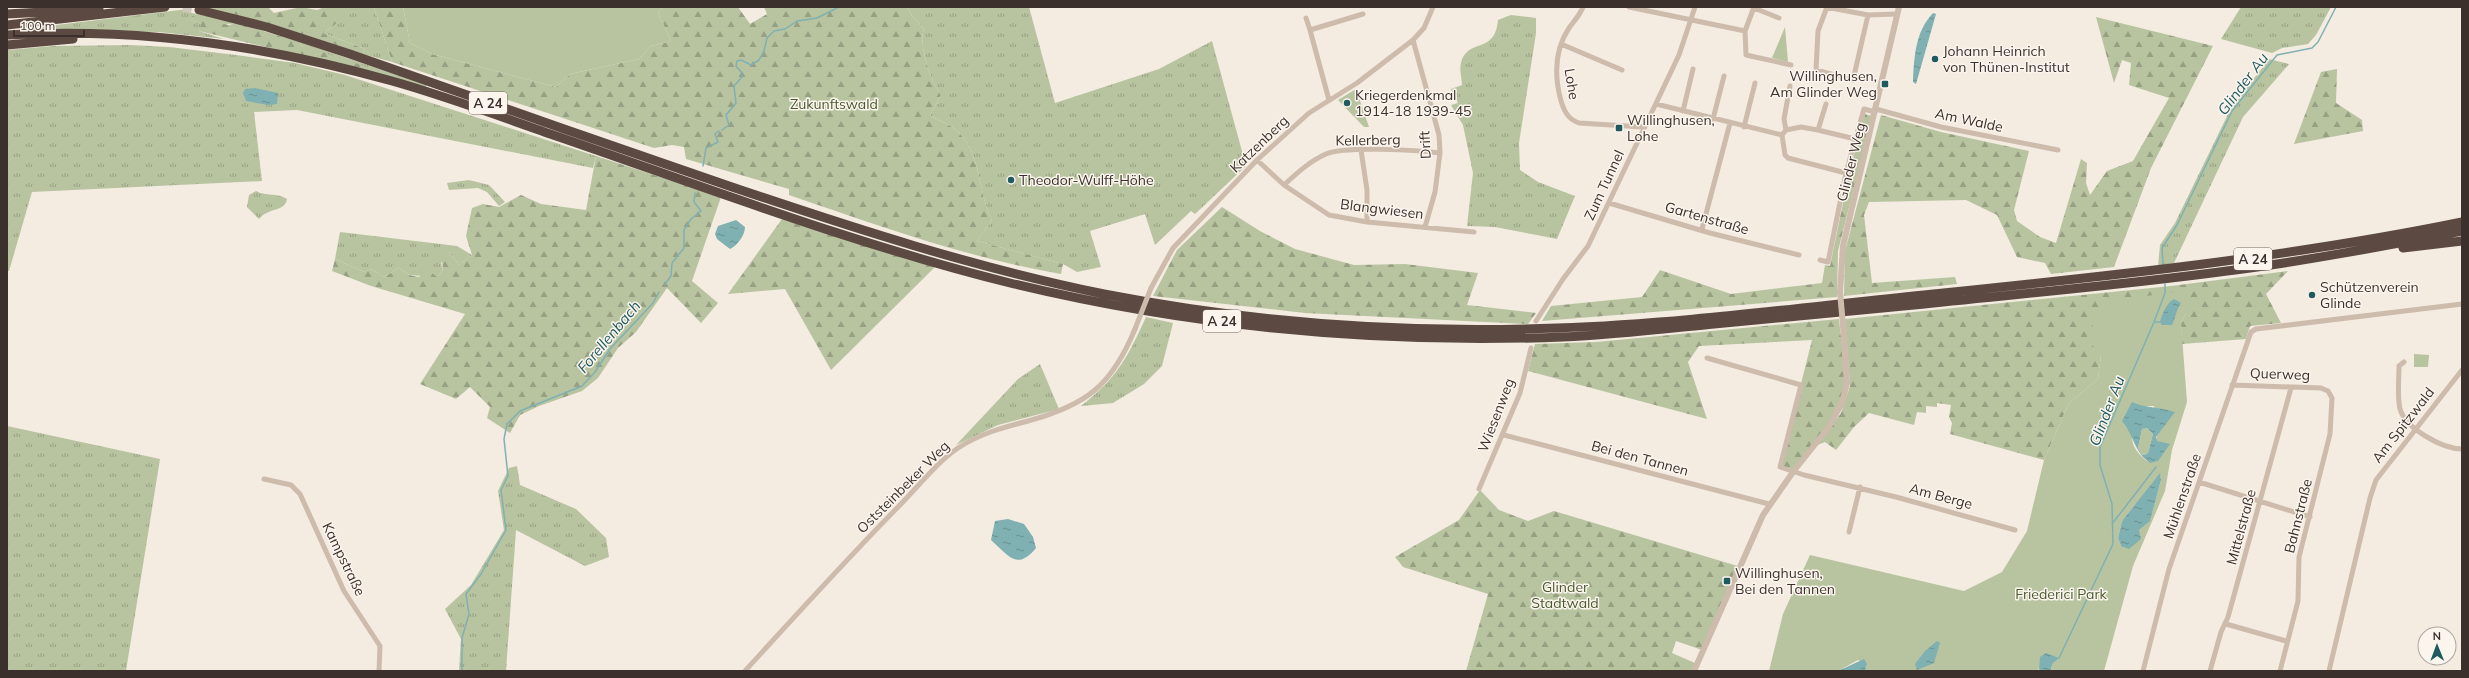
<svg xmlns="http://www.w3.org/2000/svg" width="2469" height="678" font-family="Mulish,sans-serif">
<defs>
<pattern id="grass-tufts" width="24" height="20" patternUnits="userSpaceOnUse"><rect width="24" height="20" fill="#b8c4a0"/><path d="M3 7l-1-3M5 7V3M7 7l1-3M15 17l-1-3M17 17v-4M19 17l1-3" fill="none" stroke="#97a083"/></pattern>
<pattern id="forest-firs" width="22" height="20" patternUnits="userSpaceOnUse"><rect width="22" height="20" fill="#b8c4a0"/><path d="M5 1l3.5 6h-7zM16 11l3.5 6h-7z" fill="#97a083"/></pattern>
<pattern id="water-ripples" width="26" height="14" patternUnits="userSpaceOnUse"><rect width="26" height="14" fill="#7fb0b2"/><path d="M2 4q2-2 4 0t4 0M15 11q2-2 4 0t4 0" fill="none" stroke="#699091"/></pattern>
</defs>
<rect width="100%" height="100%" fill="#f4ebe1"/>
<path fill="url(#grass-tufts)" d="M 325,7 L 374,7 L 392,62 L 363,54 L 365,49 L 323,33 L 336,24 Z
M 907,7 L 1029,7 L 1055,103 L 1159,69 L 1212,41 L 1246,166 L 1195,214 L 1191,211 L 1155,245 L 1145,214 L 1090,231 L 1101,267 L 1077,272 L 1063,264 L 977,241 L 992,220 C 976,189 983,146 949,125 C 943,121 936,120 930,115 L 941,95 C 931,82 918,44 924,29 L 912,16 Z
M 2241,7 L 2331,7 L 2316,35 L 2308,44 L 2282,48 L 2272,53 L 2221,39 Z
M 188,9 L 188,12 L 236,23 C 224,26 205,21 191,19 L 202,24 L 199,31 L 224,39 L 159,32 L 7,31 Z
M 1511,15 L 1536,18 L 1536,33 L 1519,143 L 1520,170 L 1538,182 L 1575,196 L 1557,239 L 1495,227 L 1467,226 L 1473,173 L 1463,125 L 1451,105 L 1458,103 L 1451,89 L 1462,85 C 1462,79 1459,70 1461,63 C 1468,37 1495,55 1498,20 Z
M 300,42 L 426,85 L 426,89 L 369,72 L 301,45 Z
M 129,45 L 169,47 L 236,55 L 295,63 L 345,75 L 596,156 L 593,168 L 297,110 L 254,112 L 262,181 L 32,192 L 9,271 L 7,271 L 7,50 L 53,46 Z
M 2269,59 L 2289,64 L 2243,117 L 2174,263 L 2158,266 L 2160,245 L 2175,223 L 2231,108 Z
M 469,180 L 489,185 L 505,202 L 499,206 L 487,192 L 478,188 L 449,190 L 447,183 Z
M 256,191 C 266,197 277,192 287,199 C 285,212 269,207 259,219 L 247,207 L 249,195 Z
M 340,232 L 457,246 L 472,255 L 459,265 L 449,252 L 441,263 L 443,270 L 437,277 L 409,275 L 399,268 L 384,277 L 371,269 L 364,272 L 335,259 Z
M 1146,317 L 1173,323 L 1162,366 L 1144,384 L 1113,403 L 1081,406 C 1118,377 1127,358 1146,317 Z
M 1040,364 L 1059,409 L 998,425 L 956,445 L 1018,379 Z
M 7,426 L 160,459 L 126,671 L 7,671 Z
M 517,466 L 520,485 L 576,509 L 606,538 L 609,557 L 585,566 L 516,530 L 506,671 L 459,671 L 461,639 L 445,609 L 471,585 L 504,530 L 498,491 L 509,468 Z"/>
<path fill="url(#forest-firs)" d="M 201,7 L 268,7 L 274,13 L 301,7 L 317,10 L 325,7 L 326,9 L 333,9 L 336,24 L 323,33 L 365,49 L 363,54 L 265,22 Z
M 374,7 L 403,7 L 410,43 L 432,54 L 556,87 L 570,74 L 639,59 L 651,46 L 671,41 L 658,13 L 663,7 L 738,7 L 750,24 L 767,14 L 764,7 L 907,7 L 912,16 L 924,29 C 918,44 931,82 941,95 L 930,115 C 936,120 943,121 949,125 C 983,146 976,189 992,220 L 977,241 L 1063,264 L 1061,274 C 968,258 879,226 789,195 L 789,189 L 686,159 L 684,147 L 672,145 L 654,148 L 392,62 Z
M 192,16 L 229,25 L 236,23 L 300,42 L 301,45 L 367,67 L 369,72 L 199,31 L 201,24 L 191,19 Z
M 2096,17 L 2213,46 L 2151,168 L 2114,267 L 2051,274 L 2045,263 L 2017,257 L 1997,215 L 1966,200 L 1869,202 L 1864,215 L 1872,283 L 1955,277 L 1957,284 L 1844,296 L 1845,251 L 1881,115 L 1941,132 L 2029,151 L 2014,210 L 2017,221 L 2040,237 L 2056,243 L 2081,159 L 2087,163 L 2086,183 L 2090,195 L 2107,171 L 2133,161 L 2169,98 L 2129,85 L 2131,63 L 2122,60 L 2114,83 Z
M 2337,69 L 2336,103 L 2362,120 L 2363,131 L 2294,144 L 2321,72 Z
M 1865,114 L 1872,116 L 1838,251 L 1837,297 L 1542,321 L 1551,306 L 1642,297 L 1660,270 L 1731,294 L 1822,283 L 1825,265 L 1830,266 L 1849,174 Z
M 596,156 L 721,197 L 692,281 L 718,303 L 701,323 L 667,288 L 636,332 L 618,348 L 598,378 L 582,391 L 539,406 L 520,415 L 510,433 L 487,418 L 490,407 L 470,387 L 456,399 L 420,384 L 465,314 L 371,286 L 332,271 L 335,259 L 364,272 L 371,269 L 384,277 L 399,268 L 409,275 L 419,277 L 427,269 L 437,277 L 443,270 L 441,251 L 449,252 L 459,265 L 472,255 L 466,236 L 472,208 L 483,204 L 499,207 L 521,195 L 541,204 L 586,210 Z
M 1222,207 L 1260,231 L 1295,249 L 1354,265 L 1405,264 L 1478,273 L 1467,305 L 1536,313 L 1528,324 L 1305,313 L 1153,296 L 1177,250 Z
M 782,219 L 935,267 L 831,370 L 785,289 L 728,294 Z
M 2288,271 L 2266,294 L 2281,323 L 2250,326 L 2246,339 L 2182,344 L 2181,323 L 2186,313 L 2101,354 L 2098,379 L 2069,403 L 2044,460 L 1950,434 L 1952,423 L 1949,417 L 1951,405 L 1937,403 L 1937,407 L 1926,406 L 1926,413 L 1917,412 L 1914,425 L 1869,413 L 1854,427 L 1836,450 L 1825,442 L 1815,446 L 1841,413 L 1850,386 L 1845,319 L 2171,286 Z
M 1839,319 C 1841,340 1845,362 1844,383 C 1843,414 1809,448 1791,471 L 1780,467 L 1812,340 L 1699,346 L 1688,362 L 1707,419 L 1528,371 L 1535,344 L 1596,342 Z
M 1480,490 L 1499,510 L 1528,521 L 1554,511 L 1741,567 L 1702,650 L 1676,641 L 1672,653 L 1695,663 L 1691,671 L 1466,671 L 1488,594 L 1403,567 L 1395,557 L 1459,520 Z"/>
<path fill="#b8c4a0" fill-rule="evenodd" d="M 403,7 L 663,7 L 658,13 L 671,41 L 651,46 L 639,59 L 570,74 L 556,87 L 432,54 L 410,43 Z
M 1785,27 L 1788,62 L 1772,58 Z
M 1356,89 L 1369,127 L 1364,127 L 1338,100 Z
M 2172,292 L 2187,297 L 2186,313 L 2181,323 L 2187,402 L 2172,450 L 2165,491 L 2133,566 L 2104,671 L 2050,671 L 2053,663 L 2038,669 L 2039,671 L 1865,671 L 1867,664 L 1858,660 L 1838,671 L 1769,671 L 1783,614 L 1810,555 L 1964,591 L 2002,572 L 2027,531 L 2044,460 L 2069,403 L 2098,379 L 2101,354 L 2092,345 L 2093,316 L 2107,302 ZM 2141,406 L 2154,406 L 2158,432 L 2150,463 C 2124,446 2131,430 2141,406 ZM 2160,474 L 2161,480 L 2150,520 L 2121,546 L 2118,538 L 2122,521 Z
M 2414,354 L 2429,355 L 2428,367 L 2414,367 Z
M 2147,428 L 2153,434 L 2148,453 L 2144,455 L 2141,454 L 2138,448 L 2142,429 Z"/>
<path fill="url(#water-ripples)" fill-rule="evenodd" d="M 1933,13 L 1936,14 L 1916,84 L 1913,82 C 1914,58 1915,32 1933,13 Z
M 255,88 L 278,93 L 277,104 L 268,105 L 246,101 L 243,93 L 245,89 Z
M 736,220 L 745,227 C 745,235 737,246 730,249 L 717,239 L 715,234 L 718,226 Z
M 2174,299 L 2181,303 C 2176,310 2176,317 2172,325 L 2162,325 L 2160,322 C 2162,314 2167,302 2174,299 Z
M 2132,402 C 2145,408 2161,407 2175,412 L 2156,437 L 2157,441 L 2170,444 L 2158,461 L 2150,463 C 2134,452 2134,435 2122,421 ZM 2147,428 L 2153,434 L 2148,453 L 2144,455 L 2141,454 L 2138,448 L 2142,429 Z
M 2160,473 L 2161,480 L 2150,521 L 2139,530 L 2141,539 L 2129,549 L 2121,546 L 2118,538 L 2122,521 Z
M 1008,519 L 1024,524 L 1033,537 L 1036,548 C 1017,571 1009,556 991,540 L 995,521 Z
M 1937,641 L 1940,643 L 1934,663 L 1917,670 L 1915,664 L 1925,651 Z
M 2046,653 L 2059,658 L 2053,663 L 2050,671 L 2039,671 L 2040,657 Z
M 1864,659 L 1867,664 L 1865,671 L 1838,671 Z"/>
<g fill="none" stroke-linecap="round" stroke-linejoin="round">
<path stroke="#7fb0b2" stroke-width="1.5" d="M 722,130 L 729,125 L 726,115 L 736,103 L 734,86 L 742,77 L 742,73 L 736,66 L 737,61 L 741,60 L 751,65 L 759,60 L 764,51 L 767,38 L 774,31 L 785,29 L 797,21 L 817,18 L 839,7
M 703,166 L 706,148 L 718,142 L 715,134 L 719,131
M 2163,264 L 2162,248 L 2177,225 L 2232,111 L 2277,55 L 2312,48 L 2318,42 L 2336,7
M 665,284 L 671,276 L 672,263 L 684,248 L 684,230 L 691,219 L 701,211 L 694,202 L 695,193
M 2154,322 L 2160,322
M 2112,524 L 2156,467
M 2059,658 L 2113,544 L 2112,504 L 2100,465 L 2100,447 L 2154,322 L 2165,293 L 2165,284
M 462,671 L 462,638 L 469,614 L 466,594 L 481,574 L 506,530 L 501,490 L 508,476 L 504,439 L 507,424 L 520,411 L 582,386 L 595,372 L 610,349 L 653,303 L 659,292"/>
<path stroke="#cfc6bd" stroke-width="9" stroke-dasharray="9 4.5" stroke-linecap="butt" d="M 183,7 L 199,10"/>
<path stroke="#cdbbac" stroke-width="5" d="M 1583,7 C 1580,15 1574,21 1569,28 C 1555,49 1554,72 1560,97 C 1563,109 1567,119 1579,123 L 1643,127
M 1629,7 L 1745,31 L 1754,7
M 1826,7 L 1868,15 L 1853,80 L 1816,70 L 1818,31 L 1827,7
M 1754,8 L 1779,18
M 1868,15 L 1896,14
M 1306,18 L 1310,30
M 1745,31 L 1746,55 L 1791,65
M 1413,40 L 1439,135 L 1440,153 L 1435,192 L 1425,227
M 1561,44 L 1622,70
M 1329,100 L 1310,30 L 1363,14
M 1656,104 L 1782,135 L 1786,130 L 1801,127 L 1818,130 L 1855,139
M 1876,109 L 1941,127 L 2058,150
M 1683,111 L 1693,69
M 1713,119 L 1724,76
M 1744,127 L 1755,83
M 1786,130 L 1784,119 L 1790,86
M 1818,130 L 1826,104
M 1782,135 L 1785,155 L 1788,158 L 1846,173
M 1361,150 L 1367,190 L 1367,222
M 1257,160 L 1284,185 L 1329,215 L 1367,222 L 1474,232
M 1284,185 C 1297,173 1310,161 1326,154 C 1344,146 1418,150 1440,153
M 1609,203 L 1710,233 L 1799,255
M 1702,229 L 1730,123
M 1820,260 L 1828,262 L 1846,173 L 1864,109 L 1875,112
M 1151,288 L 1173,248 L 1257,160 L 1309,113 L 1357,83 L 1413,40 L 1424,28 L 1433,7
M 1536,321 L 1563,279 L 1588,246 L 1679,55 L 1695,7
M 1707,358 L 1801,385 L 1780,467 L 1804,475 L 1896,497 L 2015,530
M 2404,362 L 2399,366 C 2399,379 2397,396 2400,409 C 2406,429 2443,449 2462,449
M 2232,385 L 2321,388 L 2328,391 L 2332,398 L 2330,434 L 2299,557 L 2298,601 L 2280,671
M 1504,435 L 1769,504
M 264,479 L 291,485 L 300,494 L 344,591 L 380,646 L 379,671
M 2199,482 L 2310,517
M 1479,489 L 1520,393 L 1531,348
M 1849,532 L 1860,487
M 2226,624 L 2286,641
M 745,671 C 795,616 845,561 898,507 C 917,488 936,463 958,448 C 979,434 1004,427 1028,421 C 1087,405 1112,385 1135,329
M 2143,671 L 2169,569 L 2251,332 L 2256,329 L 2462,304
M 2210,671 L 2221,632 L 2228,617 L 2291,388
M 2329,671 L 2370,498 L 2376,480 L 2462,370"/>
<path stroke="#cdbbac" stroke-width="6" d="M 1840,292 L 1843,246 L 1899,7
M 1694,671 L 1763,515 L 1793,472 L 1828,428 L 1842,403 L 1847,383 L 1843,325"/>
<path stroke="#5c4a42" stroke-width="9" d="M 199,10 L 267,27 L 350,54 C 477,98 602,143 729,186 C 853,228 976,268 1104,294 C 1253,323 1406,334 1557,328 C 1676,324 1796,308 1914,296 C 2098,277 2281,259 2462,222
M 7,14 L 99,9
M 7,25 L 165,7
M 7,35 C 137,27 268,46 392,81 C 449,97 504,118 559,137 C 710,189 860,246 1014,284 C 1193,327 1380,344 1563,337 C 1613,335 1664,329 1714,324 C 1780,318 1847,312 1914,305 C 2018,294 2123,285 2227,271 C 2306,261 2384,246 2462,231
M 7,45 L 73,39
M 2403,248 L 2462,241"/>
<path stroke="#cdbbac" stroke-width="5" d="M 1135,329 L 1151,288"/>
<path stroke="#cdbbac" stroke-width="6" d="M 1840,292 L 1843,325"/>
</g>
<g fill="#1f5a5e" stroke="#fbf5ee" stroke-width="1.5">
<circle cx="1935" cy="59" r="4"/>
<rect x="1881" y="80" width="8" height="8" rx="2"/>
<circle cx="1347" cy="103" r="4"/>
<rect x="1615" y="124" width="8" height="8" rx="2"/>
<circle cx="1011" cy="180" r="4"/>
<circle cx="2312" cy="295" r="4"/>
<rect x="1723" y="577" width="8" height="8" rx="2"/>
</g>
<g text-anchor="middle" stroke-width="3" stroke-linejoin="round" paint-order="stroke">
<g fill="#fbf5ee" stroke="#756b66" stroke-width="1">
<rect x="469" y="92" width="38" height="22" rx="3"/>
<rect x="2234" y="248" width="38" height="22" rx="3"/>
<rect x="1203" y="310" width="38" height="22" rx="3"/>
</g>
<g font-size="13" font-weight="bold" fill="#3b302b">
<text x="488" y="108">A 24</text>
<text x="2253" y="264">A 24</text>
<text x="1222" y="326">A 24</text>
</g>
<g font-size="14" fill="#3b302b" stroke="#fbf5ee" text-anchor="start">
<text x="1943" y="56">Johann Heinrich<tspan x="1943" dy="16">von Thünen-Institut</tspan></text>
<text x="1877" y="81" text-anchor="end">Willinghusen,<tspan x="1877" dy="16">Am Glinder Weg</tspan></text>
<text x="1355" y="100">Kriegerdenkmal<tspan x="1355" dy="16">1914-18 1939-45</tspan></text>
<text x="1627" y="125">Willinghusen,<tspan x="1627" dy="16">Lohe</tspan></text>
<text x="1019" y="185">Theodor-Wulff-Höhe</text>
<text x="2320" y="292">Schützenverein<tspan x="2320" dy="16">Glinde</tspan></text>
<text x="1735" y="578">Willinghusen,<tspan x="1735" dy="16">Bei den Tannen</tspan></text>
</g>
<g font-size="14" fill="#3b302b" stroke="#fbf5ee">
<text transform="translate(1572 84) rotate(81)" y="5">Lohe</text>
<text transform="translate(1969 120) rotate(12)" y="5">Am Walde</text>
<text transform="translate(1368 140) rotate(-1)" y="5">Kellerberg</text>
<text transform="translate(1259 144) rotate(-44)" y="5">Katzenberg</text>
<text transform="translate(1425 145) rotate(-93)" y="5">Drift</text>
<text transform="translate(1851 162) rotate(-76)" y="5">Glinder Weg</text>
<text transform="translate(1604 185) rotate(-65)" y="5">Zum Tunnel</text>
<text transform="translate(1382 209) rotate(7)" y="5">Blangwiesen</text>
<text transform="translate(1707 218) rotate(16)" y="5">Gartenstraße</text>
<text transform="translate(2280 374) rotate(2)" y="5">Querweg</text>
<text transform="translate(1496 415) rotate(-69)" y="5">Wiesenweg</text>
<text transform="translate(2403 425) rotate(-52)" y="5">Am Spitzwald</text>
<text transform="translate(1640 458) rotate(15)" y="5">Bei den Tannen</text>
<text transform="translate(903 487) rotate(-45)" y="5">Oststeinbeker Weg</text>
<text transform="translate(1941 496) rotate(15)" y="5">Am Berge</text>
<text transform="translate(2182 496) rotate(-71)" y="5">Mühlenstraße</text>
<text transform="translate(2298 516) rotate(-76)" y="5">Bahnstraße</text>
<text transform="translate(2241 527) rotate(-75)" y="5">Mittelstraße</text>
<text transform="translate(344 559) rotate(64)" y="5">Kampstraße</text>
</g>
<g font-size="14" fill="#4a5a2e" stroke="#fbf5ee">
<text x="834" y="109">Zukunftswald</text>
<text x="1565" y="592">Glinder<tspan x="1565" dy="16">Stadtwald</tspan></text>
<text x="2061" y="599">Friederici Park</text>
</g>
<g font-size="15" font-style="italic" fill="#1f5a5e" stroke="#fbf5ee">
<text transform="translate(2243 84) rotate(-53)" y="5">Glinder Au</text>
<text transform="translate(609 337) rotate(-50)" y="5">Forellenbach</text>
<text transform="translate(2107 411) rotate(-69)" y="5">Glinder Au</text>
</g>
</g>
<rect width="2469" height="678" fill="none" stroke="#3b302b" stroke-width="16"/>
<g transform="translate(2437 646) rotate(359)"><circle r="19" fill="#fbf5ee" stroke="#aea6a0"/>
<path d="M0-3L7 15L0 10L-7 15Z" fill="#1f5a5e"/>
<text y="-6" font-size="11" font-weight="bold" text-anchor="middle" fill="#3b302b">N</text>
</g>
<path d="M14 30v6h70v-6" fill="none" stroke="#3b302b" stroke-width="2"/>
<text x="20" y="30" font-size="12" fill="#3b302b" stroke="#fbf5ee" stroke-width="3" paint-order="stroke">100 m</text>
</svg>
